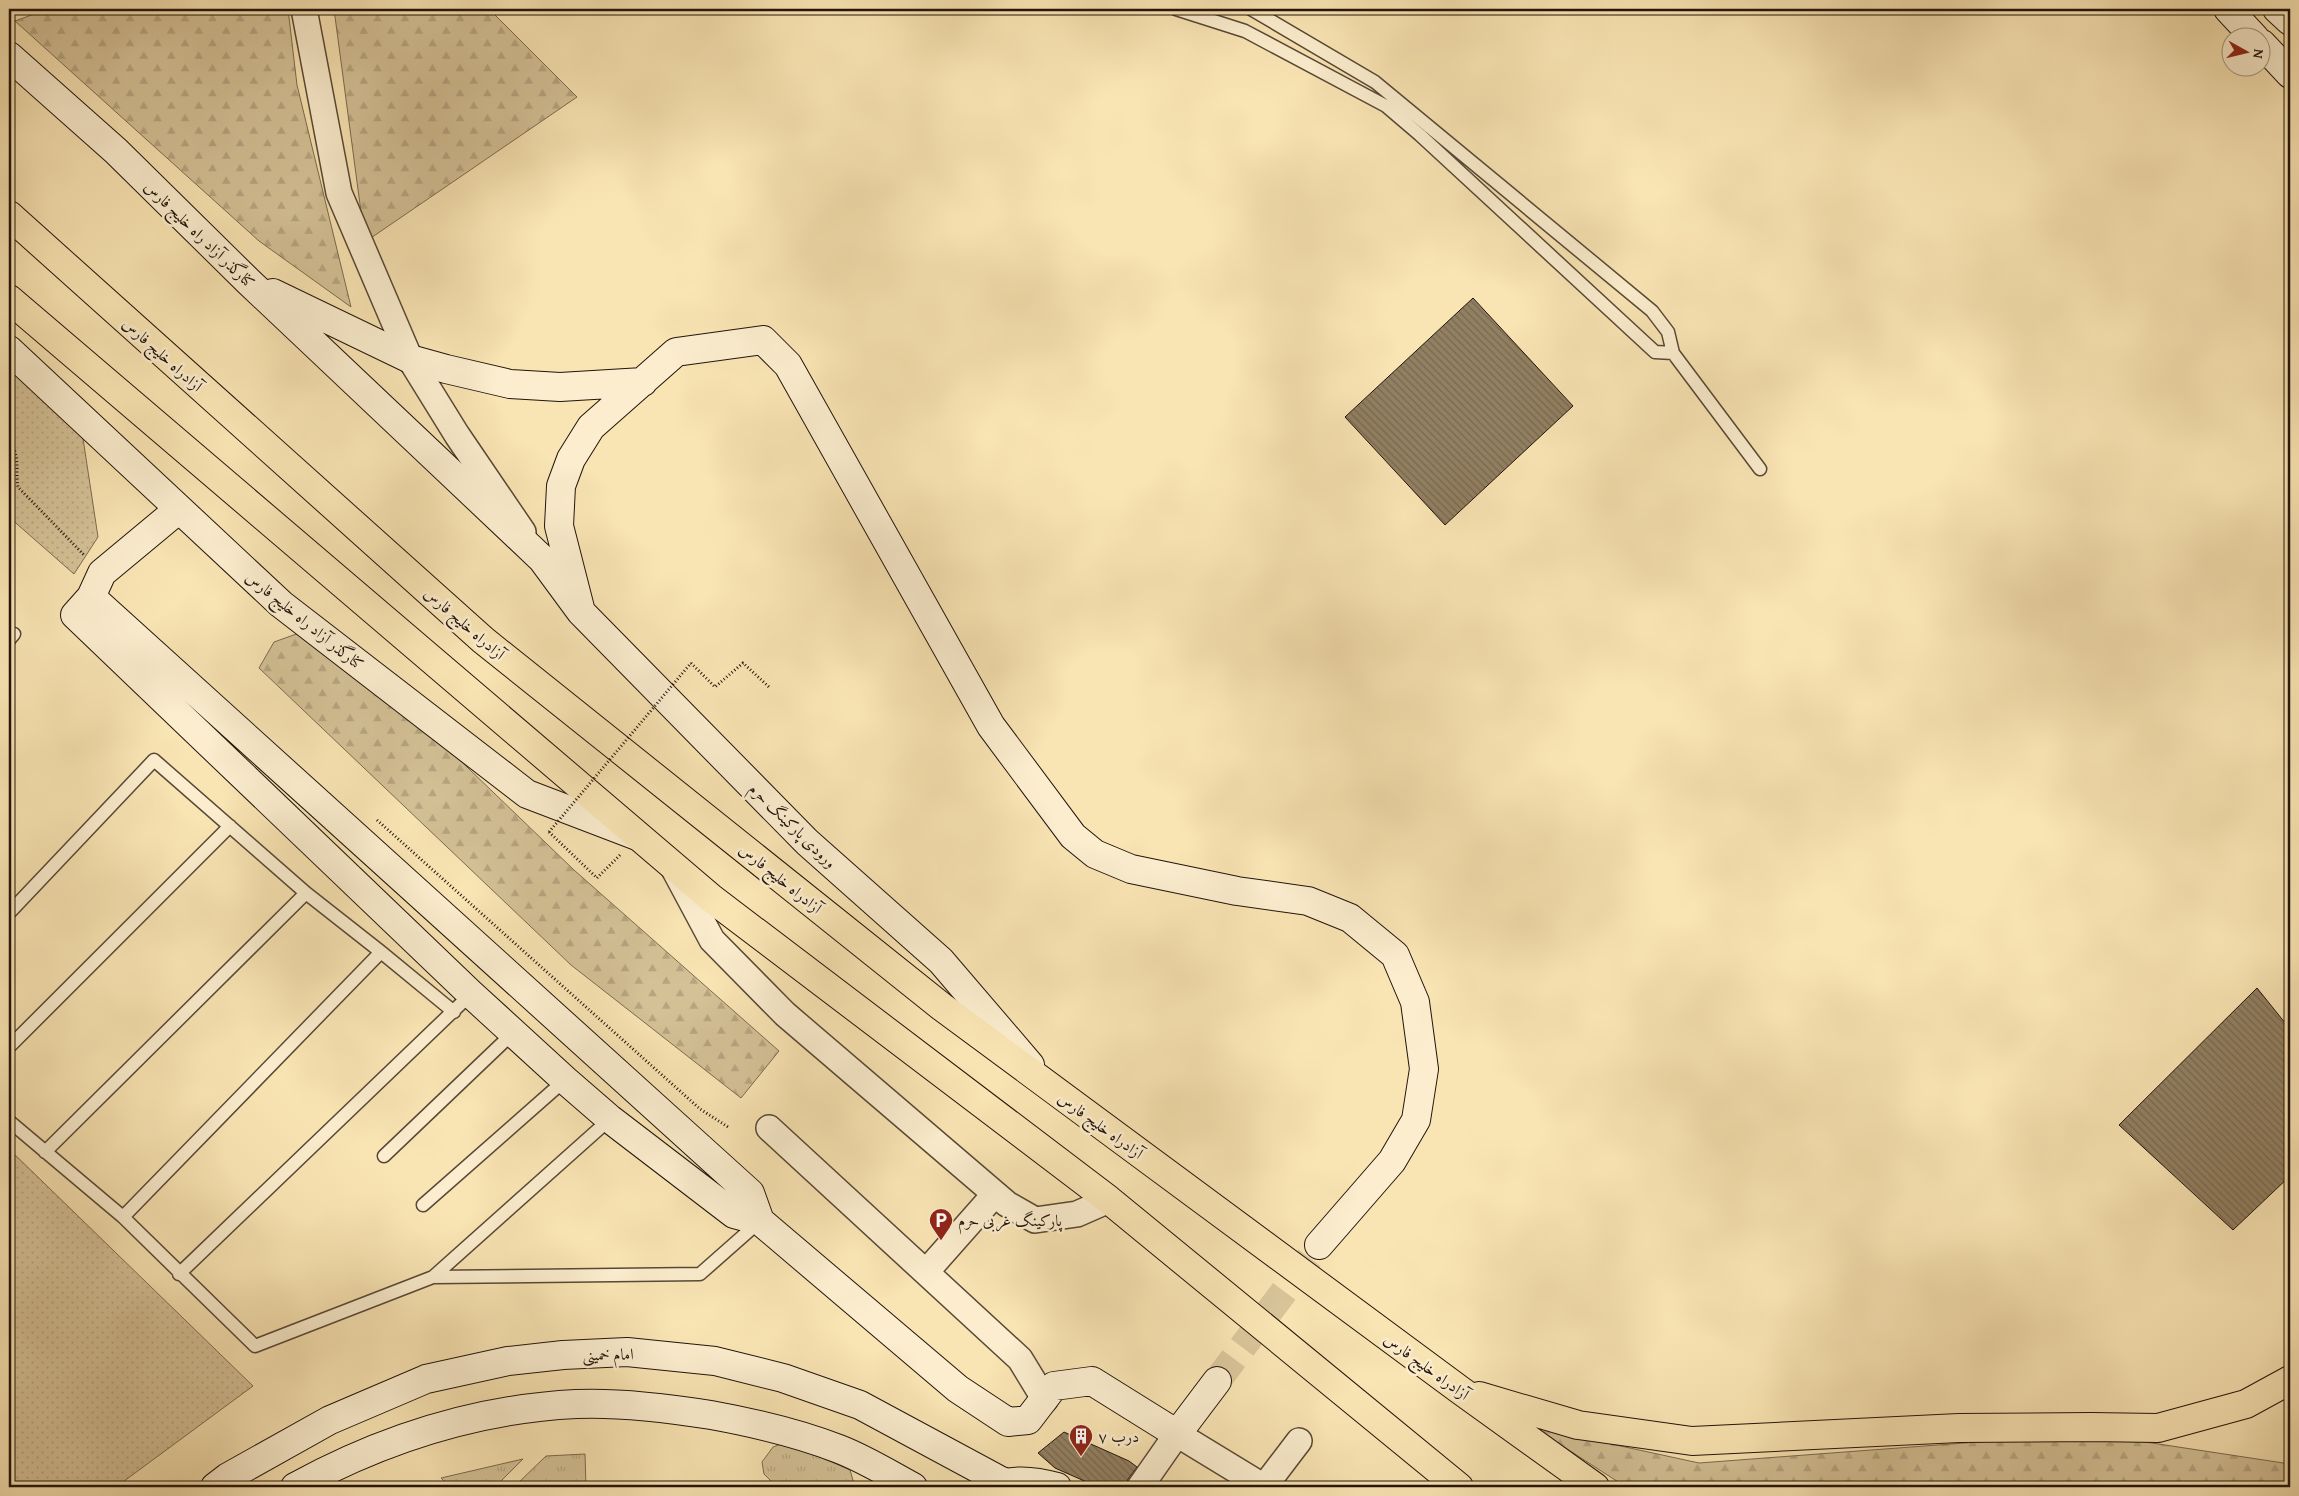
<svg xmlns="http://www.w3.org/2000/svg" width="2299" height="1496" font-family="'Gentium Book Plus',Amiri,serif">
<defs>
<pattern id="grass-tufts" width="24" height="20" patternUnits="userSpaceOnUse" patternTransform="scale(1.25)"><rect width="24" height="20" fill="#d4c196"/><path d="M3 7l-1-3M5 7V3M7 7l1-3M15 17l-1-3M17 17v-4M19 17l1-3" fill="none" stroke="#b6a580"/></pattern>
<pattern id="forest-firs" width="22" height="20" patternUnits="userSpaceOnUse" patternTransform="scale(1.25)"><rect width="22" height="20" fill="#d4c196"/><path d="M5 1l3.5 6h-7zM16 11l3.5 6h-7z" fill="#b6a580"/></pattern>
<pattern id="park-dots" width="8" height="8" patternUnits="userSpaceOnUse" patternTransform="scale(1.25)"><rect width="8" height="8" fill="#d4c196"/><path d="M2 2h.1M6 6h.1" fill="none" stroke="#b6a580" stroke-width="1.8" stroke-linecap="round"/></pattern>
<pattern id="building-back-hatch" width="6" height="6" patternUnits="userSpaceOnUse" patternTransform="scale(1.25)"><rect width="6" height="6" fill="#928062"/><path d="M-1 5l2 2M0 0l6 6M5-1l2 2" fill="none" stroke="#77684f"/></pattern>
</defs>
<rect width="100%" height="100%" fill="#f9e4b3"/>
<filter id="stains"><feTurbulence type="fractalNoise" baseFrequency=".004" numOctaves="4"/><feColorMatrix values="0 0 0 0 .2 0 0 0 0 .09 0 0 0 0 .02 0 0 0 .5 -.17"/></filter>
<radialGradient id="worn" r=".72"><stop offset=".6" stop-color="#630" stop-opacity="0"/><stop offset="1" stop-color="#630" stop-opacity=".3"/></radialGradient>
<path fill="url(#grass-tufts)" stroke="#7b6a50" d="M 781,1444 L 793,1445 L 850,1470 L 855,1487 L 777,1487 L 764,1474 L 762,1462 L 773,1447 Z
M 585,1454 L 586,1487 L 568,1487 L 565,1485 L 562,1487 L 514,1487 L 546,1456 Z
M 523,1459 L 495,1487 L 450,1487 L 441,1478 Z"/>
<path fill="url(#forest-firs)" stroke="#7b6a50" d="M 161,9 L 288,9 L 297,85 L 351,307 L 259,241 L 15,21 L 37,13 Z
M 334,9 L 489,9 L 577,97 L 365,242 Z
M 302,632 L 388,691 L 574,870 L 779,1051 L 741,1098 L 571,965 L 259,668 L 274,642 Z
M 1533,1427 L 1699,1463 L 2004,1440 L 2119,1438 L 2290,1464 L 2290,1487 L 1626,1487 Z"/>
<path fill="url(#park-dots)" stroke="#7b6a50" d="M 9,368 L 82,432 L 98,537 L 74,574 L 9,517 Z
M 9,1149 L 253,1386 L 116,1487 L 9,1487 Z"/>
<path fill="url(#building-back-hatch)" stroke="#22140b" d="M 1473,298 L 1573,406 L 1445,525 L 1345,417 Z
M 2257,988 L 2290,1029 L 2290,1176 L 2233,1230 L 2119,1125 Z
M 1064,1432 L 1129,1461 L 1137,1467 L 1128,1479 L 1126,1487 L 1098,1487 L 1055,1468 L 1038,1453 Z"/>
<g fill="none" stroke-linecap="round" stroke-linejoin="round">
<path stroke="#d9c59a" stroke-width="28" stroke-dasharray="28 14" stroke-linecap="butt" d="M 1217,1381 L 1319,1245"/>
<g stroke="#584835" stroke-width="15">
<path id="lane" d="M 1176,9 L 1245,31 L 1386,106 L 1420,135 L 1655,352 L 1673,353 L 1668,332 L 1652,311 L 1375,82 L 1251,9
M 1673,353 L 1760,469
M 9,640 L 14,634
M 9,913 L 154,760 L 306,893 L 381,952 L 454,1012
M 9,1047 L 230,826
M 9,1121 L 123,1217 L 255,1346 L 433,1277 L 700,1274 L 760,1221
M 45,1152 L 306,893
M 384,1156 L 514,1032
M 423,1205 L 565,1080
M 123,1217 L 381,952
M 179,1274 L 471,994
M 433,1277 L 610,1119"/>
</g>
<g stroke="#584835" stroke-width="28">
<path id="street" d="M 304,9 L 339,193 L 410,359 L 457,435 L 523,532
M 674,869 L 712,940 L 785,1014 L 1007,1204 L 1035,1220 L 1077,1214 L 1109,1200
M 769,1128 L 1020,1359 L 1045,1400
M 926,1272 L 995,1194
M 1140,1487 L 1177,1434 L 1264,1487 L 1299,1441"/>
</g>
<g stroke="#22140b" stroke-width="30">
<path id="secondary" d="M 2228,9 L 2255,38
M 2277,9 L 2290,21
M 2262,44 L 2290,74
M 9,56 L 116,151 L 249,282 L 542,559 L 581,612 L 807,842 L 941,961 L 1030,1065
M 273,293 L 410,359 L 446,369 L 510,384 L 560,387 L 643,382
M 9,350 L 281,604 L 527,794 L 637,836
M 91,597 L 102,573 L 179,509
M 581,612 L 559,526 L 561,486 L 571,459 L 591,427 L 676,352 L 763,340 L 788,365 L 991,726 L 1073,836 L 1095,854 L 1131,869 L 1237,891 L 1308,901 L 1350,918 L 1395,955 L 1415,1002 L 1424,1069 L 1416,1120 L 1392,1161 L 1319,1245
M 760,1221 L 750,1193 L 91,597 L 75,615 L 471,994 L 565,1080 L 610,1119 L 734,1214 L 760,1221 L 958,1389 L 1008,1422 L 1028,1420 L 1054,1386 L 1092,1381 L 1177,1434 L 1217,1381
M 215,1487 L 228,1477 L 330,1420 L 426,1379 L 508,1361 L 563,1355 L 627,1352 L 715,1361 L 783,1378 L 860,1405 L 1003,1482
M 295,1487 C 381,1440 476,1409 576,1404 C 621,1402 667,1408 711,1415 C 755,1423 798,1433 839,1449 C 865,1459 889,1474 913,1487
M 993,1487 C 1013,1478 1036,1481 1057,1487"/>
</g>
<g stroke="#22140b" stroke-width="30">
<path id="highway" d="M 9,215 L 483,640 L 942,1007 L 1460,1390 L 1595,1487
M 9,299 L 711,898 L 1109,1200 L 1459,1487
M 1479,1396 L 1578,1425 L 1692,1441 L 1959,1428 L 2091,1427 L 2158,1428 L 2246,1404 L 2290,1380"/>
</g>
<path stroke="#22140b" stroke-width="3" stroke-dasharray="1 2.5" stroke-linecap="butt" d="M 9,442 C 21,454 15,472 18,487 L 85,556
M 691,663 L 715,687 L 743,663 L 770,688
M 377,820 L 700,1109 L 728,1127
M 549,832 L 597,878 L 621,854"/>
<use href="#lane" stroke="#fbedce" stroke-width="12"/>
<use href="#street" stroke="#fbedce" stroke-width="25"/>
<use href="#secondary" stroke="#fbedce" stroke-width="28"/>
<use href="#highway" stroke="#f9e4b3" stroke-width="28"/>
<path stroke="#22140b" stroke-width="3" stroke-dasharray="1 2.5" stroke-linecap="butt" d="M 549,832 L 691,663"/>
</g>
<defs>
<g id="parking-pin" transform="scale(1.25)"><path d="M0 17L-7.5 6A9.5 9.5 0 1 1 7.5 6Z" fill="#8f2418" stroke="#fbedce"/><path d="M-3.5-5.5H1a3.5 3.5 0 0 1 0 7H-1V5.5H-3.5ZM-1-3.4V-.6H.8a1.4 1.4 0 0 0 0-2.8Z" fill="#fff"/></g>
<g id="building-pin" transform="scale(1.25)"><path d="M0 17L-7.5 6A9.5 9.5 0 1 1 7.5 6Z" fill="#8f2418" stroke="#fbedce"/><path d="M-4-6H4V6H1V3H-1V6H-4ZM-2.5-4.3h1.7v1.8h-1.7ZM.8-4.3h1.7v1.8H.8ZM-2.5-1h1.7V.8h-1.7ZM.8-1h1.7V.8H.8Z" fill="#fff"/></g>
</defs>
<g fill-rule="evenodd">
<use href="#parking-pin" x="941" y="1220"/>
<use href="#building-pin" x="1081" y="1436"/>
</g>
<g text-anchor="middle" stroke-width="5" stroke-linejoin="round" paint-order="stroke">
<g font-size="16" fill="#22140b" stroke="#fbedce">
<text transform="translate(200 234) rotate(44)" y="6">کنارگذر آزاد راه خلیج فارس</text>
<text transform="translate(163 354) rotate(42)" y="6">آزادراه خلیج فارس</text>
<text transform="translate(305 620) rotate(39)" y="6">کنارگذر آزاد راه خلیج فارس</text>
<text transform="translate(465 623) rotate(41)" y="6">آزادراه خلیج فارس</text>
<text transform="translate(793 825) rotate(44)" y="6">ورودی پارکینگ حرم</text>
<text transform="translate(781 878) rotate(39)" y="6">آزادراه خلیج فارس</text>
<text transform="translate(1101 1125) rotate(36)" y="6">آزادراه خلیج فارس</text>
<text transform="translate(608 1354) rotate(-1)" y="6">امام خمینی</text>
<text transform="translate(1427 1366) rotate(36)" y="6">آزادراه خلیج فارس</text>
</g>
<g font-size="16" fill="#22140b" stroke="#fbedce" text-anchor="start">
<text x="958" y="1226">پارکینگ غربی حرم</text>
<text x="1098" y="1442">درب ۷</text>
</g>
</g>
<rect width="2299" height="1496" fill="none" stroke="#f9e4b3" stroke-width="30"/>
<rect x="10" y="10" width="2279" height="1476" fill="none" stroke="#22140b" stroke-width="2.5"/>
<rect x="15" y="15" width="2269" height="1466" fill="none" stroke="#22140b"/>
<g transform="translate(2246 52) rotate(98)"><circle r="24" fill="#fbedce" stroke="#a49680"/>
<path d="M0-4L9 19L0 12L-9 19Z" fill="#8f2418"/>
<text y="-8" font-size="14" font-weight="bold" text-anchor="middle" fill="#22140b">N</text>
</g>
<rect width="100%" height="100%" filter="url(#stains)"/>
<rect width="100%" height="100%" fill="url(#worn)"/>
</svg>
